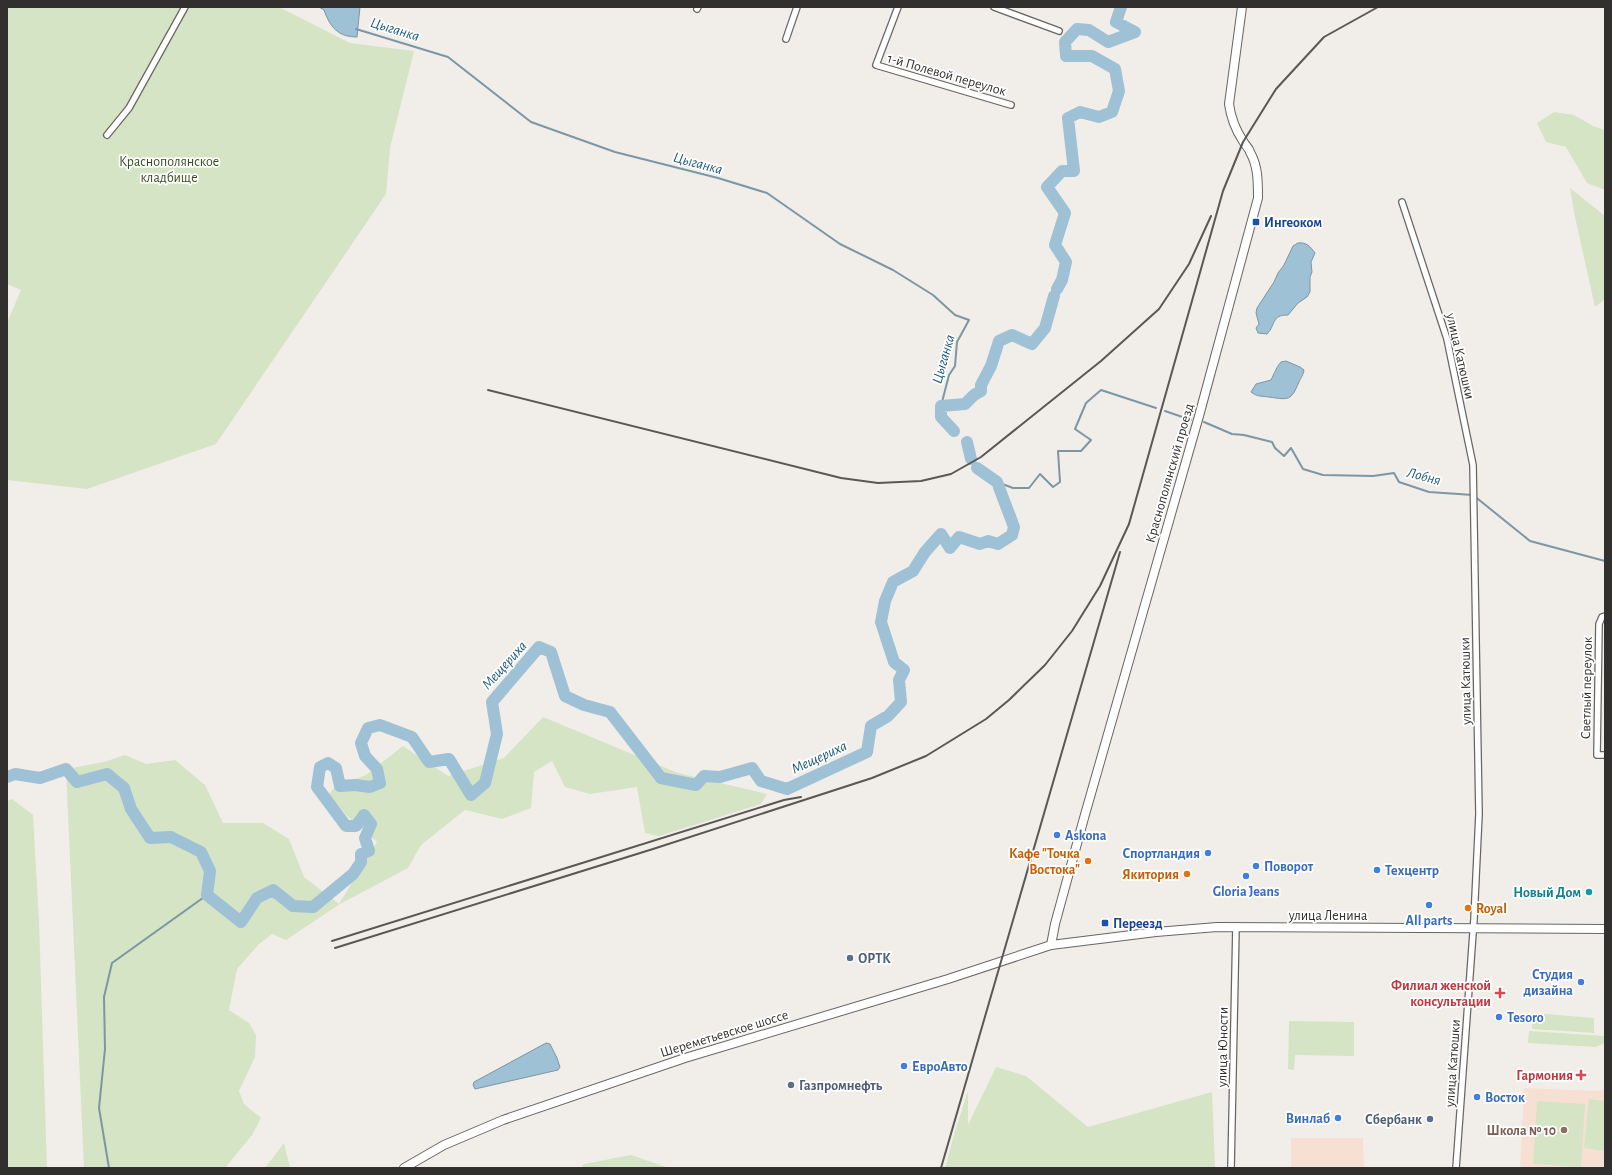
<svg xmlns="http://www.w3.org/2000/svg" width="1612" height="1175" font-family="'Alegreya Sans',sans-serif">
<rect width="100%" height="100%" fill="#f1eeea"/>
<path fill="#f6e0d3" d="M 1524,1088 L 1597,1091 L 1605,1089 L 1605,1168 L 1520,1168 Z
M 1291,1138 L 1363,1138 L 1364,1168 L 1291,1168 Z"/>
<path fill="#d4e4c4" d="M 7,7 L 279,7 L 350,43 L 414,51 L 390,148 L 386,194 L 216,444 L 87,489 L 7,480 L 7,323 L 21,290 L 7,284 Z
M 1554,112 L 1574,115 L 1593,126 L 1605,130 L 1605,190 L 1587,183 L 1566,147 L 1546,142 L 1537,123 Z
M 1570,188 L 1605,216 L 1605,299 L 1595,307 L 1575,217 Z
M 543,717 L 678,773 L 767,794 L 761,804 L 659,836 L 645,833 L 637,787 L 590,794 L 565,787 L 552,761 L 534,772 L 531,808 L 502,819 L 465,810 L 421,845 L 408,868 L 340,904 L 286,940 L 272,934 L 259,944 L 237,969 L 229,1010 L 249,1023 L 256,1035 L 255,1057 L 239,1091 L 244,1104 L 261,1118 L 252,1135 L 225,1168 L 84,1168 L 66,769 L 104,762 L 125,755 L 146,764 L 175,760 L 205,785 L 223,823 L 263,823 L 289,839 L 304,877 L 339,904 L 377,842 L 347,816 L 329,794 L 335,787 L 366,775 L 403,746 L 448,776 L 504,758 Z
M 12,799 L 33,815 L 39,921 L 47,1168 L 7,1168 L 7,801 Z
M 1533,1013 L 1594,1018 L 1594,1033 L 1532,1029 Z
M 1289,1021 L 1354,1022 L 1354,1056 L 1295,1055 L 1294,1070 L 1288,1069 Z
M 1529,1031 L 1605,1036 L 1605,1043 L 1596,1047 L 1528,1043 Z
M 996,1067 L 1026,1076 L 1088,1127 L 1212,1092 L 1215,1168 L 945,1168 L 955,1131 L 968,1091 L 968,1125 Z
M 1589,1099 L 1605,1101 L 1605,1151 L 1584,1148 Z
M 1537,1101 L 1585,1104 L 1581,1167 L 1533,1164 Z
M 284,1143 L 290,1168 L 265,1168 Z
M 631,1155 L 669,1168 L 581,1168 L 584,1164 Z"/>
<path fill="#9ec1d5" stroke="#7d96a3" d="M 319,7 L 360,7 L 357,37 C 338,37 330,27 324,10 Z
M 1298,243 C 1306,242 1310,246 1315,253 L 1311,262 L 1312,272 L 1310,277 L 1310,292 L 1307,297 L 1298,303 L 1288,315 C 1271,315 1276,325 1267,334 L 1258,333 L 1256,328 L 1259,324 L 1256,313 L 1257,308 L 1274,282 L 1278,273 L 1284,265 L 1293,246 Z
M 1286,361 L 1300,367 L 1304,370 C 1303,376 1301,377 1299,382 C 1291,401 1289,400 1269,397 C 1262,396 1257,397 1251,392 L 1256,384 L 1271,380 C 1274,374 1277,366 1281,362 Z
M 546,1043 L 550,1044 L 557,1058 L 560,1067 L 558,1070 L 475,1089 L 473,1085 L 474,1082 Z"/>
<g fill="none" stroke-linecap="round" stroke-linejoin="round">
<path stroke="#7d96a3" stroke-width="2" d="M 356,29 L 448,57 L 531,122 L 615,152 L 718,178 L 767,193 L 840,244 L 893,270 L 933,295 L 955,315 L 969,320 L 957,342 L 955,366 L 949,375 L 941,406
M 1165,411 L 1191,420
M 1204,422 L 1232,434 L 1244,435 L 1272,442 L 1275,448 L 1284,456 L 1291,448 L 1303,469 L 1323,475 L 1373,476 L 1394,473 L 1399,482 L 1429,492 L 1473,495 L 1530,541 L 1605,561
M 997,482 L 1013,488 L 1029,488 L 1040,474 L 1053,487 L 1060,482 L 1058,451 L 1081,451 L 1091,440 L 1075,429 L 1086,403 L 1101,390 L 1156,408
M 109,1168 L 99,1108 L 105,1049 L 104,997 L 112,963 L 207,895"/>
<path stroke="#9ec1d5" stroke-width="12" d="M 1057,289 L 1062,280 L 1066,262 L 1055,245 L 1065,213 L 1047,187 L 1062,171 L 1074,171 L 1068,118 L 1080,112 L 1099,117 L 1112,112 L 1119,91 L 1115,69 L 1092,56 L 1066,56 L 1065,42 L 1077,29 L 1089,30 L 1108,42 L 1135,32 L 1116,22 L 1121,7
M 954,431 L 941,417 L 941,406 L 965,404 L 974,395 L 981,391 L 981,385 L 991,366 L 999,341 L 1012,335 L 1032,344 L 1045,328 L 1054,296
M 967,442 L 971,459
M 7,777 L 15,774 L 40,778 L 66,769 L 77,782 L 107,774 L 124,788 L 131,809 L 150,838 L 171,837 L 201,852 L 210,871 L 207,895 L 241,922 L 257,898 L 273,890 L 293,906 L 313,907 L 353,874 L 361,862 L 361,854 L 369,851 L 365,838 L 371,824 L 364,815 L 356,826 L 346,826 L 317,787 L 320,767 L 328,763 L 336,768 L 340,786 L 355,785 L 370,787 L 380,783 L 377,769 L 365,756 L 361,743 L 368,728 L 380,725 L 412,737 L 429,762 L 449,759 L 471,795 L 485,783 L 497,734 L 492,702 L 539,647 L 551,652 L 565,696 L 584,705 L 610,712 L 661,778 L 696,785 L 704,776 L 720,777 L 752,768 L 761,781 L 787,789 L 867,752 L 871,726 L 888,716 L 901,702 L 899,680 L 904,670 L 894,662 L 881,622 L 885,601 L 893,582 L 913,571 L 925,552 L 941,534 L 950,548 L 959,537 L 980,544 L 988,541 L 998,544 L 1012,535 L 1014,527 L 997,482 L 977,468"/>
<g stroke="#696662" stroke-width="8">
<path id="street" d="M 898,7 L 876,65 L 1011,105
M 994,7 L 1059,31
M 697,9 L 698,7
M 786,39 L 797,7
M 107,135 L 129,108 L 185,7
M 1402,202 L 1447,339 L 1473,465 L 1479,814 L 1474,919 L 1456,1168
M 1605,616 L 1602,617 L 1599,624 L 1597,755 L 1605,755
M 1231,1168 L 1236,927"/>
</g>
<g stroke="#696662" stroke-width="10">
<path id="secondary" d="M 1051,945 L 1055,924 L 1084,818 L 1199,416 L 1258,198 C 1258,181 1258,166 1250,152 C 1249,148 1245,145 1243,141 C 1235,129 1231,118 1229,104 L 1242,7
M 404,1168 L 444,1145 L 503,1120 L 685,1058 L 948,979 L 1051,945 L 1156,932 L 1217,927 L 1605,929"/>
</g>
<use href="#street" stroke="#fff" stroke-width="5.5"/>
<use href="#secondary" stroke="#fff" stroke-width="8"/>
<path stroke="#595855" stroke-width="2" d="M 488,390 L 841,478 L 878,483 L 921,481 L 951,474 L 981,457 L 1101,361 L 1159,309 L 1189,264 L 1211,216
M 332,941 L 784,800 L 801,797
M 335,948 L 653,849 L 872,778 L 926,756 L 986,719 L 1009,700 L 1045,665 L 1072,631 L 1100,586 L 1129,524 L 1223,191 L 1243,142 L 1276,89 L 1324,37 L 1378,7
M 941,1168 L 1120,552"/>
</g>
<g fill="#1a4fb4" stroke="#fff" stroke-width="1.5">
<rect x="1252" y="218" width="8" height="8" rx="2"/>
<rect x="1101" y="919" width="8" height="8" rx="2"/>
</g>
<g fill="#3f7fe0" stroke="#fff" stroke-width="1.5">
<circle cx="1057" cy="835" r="4"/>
<circle cx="1208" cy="853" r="4"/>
<circle cx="1256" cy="866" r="4"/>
<circle cx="1377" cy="870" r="4"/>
<circle cx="1246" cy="876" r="4"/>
<circle cx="1429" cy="905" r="4"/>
<circle cx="1581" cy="982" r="4"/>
<circle cx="1499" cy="1017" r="4"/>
<circle cx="904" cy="1066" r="4"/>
<circle cx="1477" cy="1097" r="4"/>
<circle cx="1338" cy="1118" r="4"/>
</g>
<g fill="#e8710a" stroke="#fff" stroke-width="1.5">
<circle cx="1088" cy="861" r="4"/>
<circle cx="1187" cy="874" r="4"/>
<circle cx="1468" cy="908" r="4"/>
</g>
<circle fill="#0f9aa8" stroke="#fff" stroke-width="1.5" cx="1589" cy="892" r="4"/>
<g fill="#5c6f8a" stroke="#fff" stroke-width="1.5">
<circle cx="850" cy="958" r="4"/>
<circle cx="791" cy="1085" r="4"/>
<circle cx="1430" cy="1119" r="4"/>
</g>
<g fill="#e0444e" stroke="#fff" stroke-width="1.5">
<path d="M1498 987h4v4h4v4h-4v4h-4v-4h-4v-4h4z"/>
<path d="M1579 1069h4v4h4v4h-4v4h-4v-4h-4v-4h4z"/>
</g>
<circle fill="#8d6e63" stroke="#fff" stroke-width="1.5" cx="1564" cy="1130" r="4"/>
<g text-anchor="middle" stroke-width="3.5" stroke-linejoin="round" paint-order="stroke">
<g font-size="14" fill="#31302e" stroke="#fff">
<text transform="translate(947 74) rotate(16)" y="5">1-й Полевой переулок</text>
<text transform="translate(1461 356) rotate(77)" y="5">улица Катюшки</text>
<text transform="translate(1169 473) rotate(-74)" y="5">Краснополянский проезд</text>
<text transform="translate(1465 681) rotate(-91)" y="5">улица Катюшки</text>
<text transform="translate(1586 688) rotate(-89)" y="5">Светлый переулок</text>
<text x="1328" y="920">улица Ленина</text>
<text transform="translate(724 1033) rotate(-17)" y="5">Шереметьевское шоссе</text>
<text transform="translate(1222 1047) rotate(-89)" y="5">улица Юности</text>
<text transform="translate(1452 1063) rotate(-86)" y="5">улица Катюшки</text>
</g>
<g font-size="14" fill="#384d1d" stroke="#fff">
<text x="169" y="166">Краснополянское<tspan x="169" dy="16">кладбище</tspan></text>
</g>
<g font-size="14" font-weight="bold" fill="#164399" stroke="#fff" text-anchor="start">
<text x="1264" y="227">Ингеоком</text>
<text x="1113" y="928">Переезд</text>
</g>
<g font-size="14" font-weight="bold" fill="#366cbe" stroke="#fff" text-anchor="start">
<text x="1065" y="840">Askona</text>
<text x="1200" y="858" text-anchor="end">Спортландия</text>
<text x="1264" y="871">Поворот</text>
<text x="1385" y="875">Техцентр</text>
<text x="1246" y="896" text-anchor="middle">Gloria Jeans</text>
<text x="1429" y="925" text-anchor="middle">All parts</text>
<text x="1573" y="979" text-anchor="end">Студия<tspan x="1573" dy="16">дизайна</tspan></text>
<text x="1507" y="1022">Tesoro</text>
<text x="912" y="1071">ЕвроАвто</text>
<text x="1485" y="1102">Восток</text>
<text x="1330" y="1123" text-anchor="end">Винлаб</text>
</g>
<g font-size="14" font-weight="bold" fill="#c56008" stroke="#fff" text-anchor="end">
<text x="1080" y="858">Кафе "Точка<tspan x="1080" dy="16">Востока"</tspan></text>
<text x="1179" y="879">Якитория</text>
<text x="1476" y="913" text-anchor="start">Royal</text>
</g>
<g font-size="14" font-weight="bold" fill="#0d838f" stroke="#fff" text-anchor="end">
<text x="1581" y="897">Новый Дом</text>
</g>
<g font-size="14" font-weight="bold" fill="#4e5e75" stroke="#fff" text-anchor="start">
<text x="858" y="963">ОРТК</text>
<text x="799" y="1090">Газпромнефть</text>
<text x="1422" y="1124" text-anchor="end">Сбербанк</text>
</g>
<g font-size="14" font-weight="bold" fill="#be3a42" stroke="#fff" text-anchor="end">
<text x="1491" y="990">Филиал женской<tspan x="1491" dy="16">консультации</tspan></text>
<text x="1573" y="1080">Гармония</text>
</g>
<g font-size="14" font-weight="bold" fill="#785e54" stroke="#fff" text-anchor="end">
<text x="1556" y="1135">Школа № 10</text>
</g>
<g font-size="15" font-style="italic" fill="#1c5b77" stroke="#fff">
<text transform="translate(395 29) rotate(17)" y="5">Цыганка</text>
<text transform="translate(698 163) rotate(15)" y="5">Цыганка</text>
<text transform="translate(943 359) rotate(-74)" y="5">Цыганка</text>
<text transform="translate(1424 476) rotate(15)" y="5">Лобня</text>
<text transform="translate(504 665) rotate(-48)" y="5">Мещериха</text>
<text transform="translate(819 757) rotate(-25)" y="5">Мещериха</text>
</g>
</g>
<rect width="1612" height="1175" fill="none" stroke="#31302e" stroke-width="16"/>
</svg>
